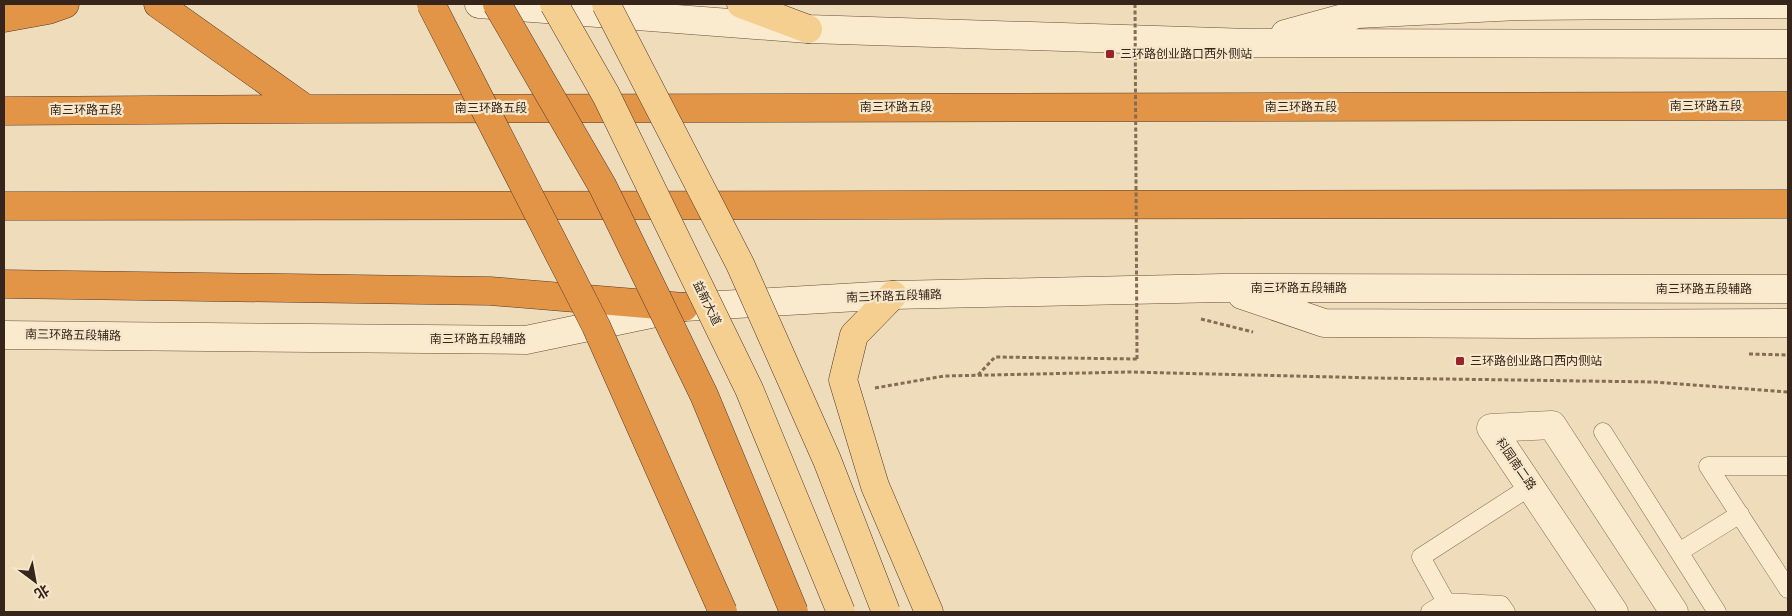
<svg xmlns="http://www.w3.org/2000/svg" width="1792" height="616" font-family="Lora,'Noto Sans SC',serif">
<rect width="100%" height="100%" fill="#efdcbb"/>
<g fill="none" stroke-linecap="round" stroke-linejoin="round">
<g stroke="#866c55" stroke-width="19">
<path id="lane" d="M 1603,432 L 1717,612
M 1788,466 L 1708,466 L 1788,589
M 1679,552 L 1740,514
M 1430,612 L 1446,602
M 1506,612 L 1501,605 L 1446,602 L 1421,557 L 1531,486"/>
</g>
<g stroke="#866c55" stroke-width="29">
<path id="street" d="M 1614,612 L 1491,428 L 1552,425 L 1674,612"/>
</g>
<g stroke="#674d38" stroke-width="29">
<path id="secondary" d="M 479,4 L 808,29 L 1250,43 L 1788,44
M 1285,34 L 1358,14 L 1518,6 L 1788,4
M 1242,295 L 1324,323 L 1533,324 L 1788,323
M 4,335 L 526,340 L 684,307 L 893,295 L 1222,288 L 1788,289"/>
</g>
<g stroke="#533a2a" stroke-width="29">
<path id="primary" d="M 741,4 L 808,29
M 893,295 L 854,335 L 843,380 L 875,486 L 929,612"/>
</g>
<g stroke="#533a2a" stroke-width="29">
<path id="highway" d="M 158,4 L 306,109
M 4,18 L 48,10 L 65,4
M 4,111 L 306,109 L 1788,106
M 4,206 L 1788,204
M 4,284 L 490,291 L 684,307"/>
</g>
<path stroke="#866c55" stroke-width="3" stroke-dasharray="4 2.5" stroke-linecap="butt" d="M 1201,319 L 1253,332
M 1749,354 L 1788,355
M 978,375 L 995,357 L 1137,359
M 875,388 L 944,376 L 1129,372 L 1376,378 L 1654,382 L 1788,392"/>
<use href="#lane" stroke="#faeace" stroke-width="18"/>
<use href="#street" stroke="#faeace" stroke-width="28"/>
<use href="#secondary" stroke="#faeace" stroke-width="28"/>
<use href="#primary" stroke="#f5cf90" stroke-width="28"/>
<use href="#highway" stroke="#e39547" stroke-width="28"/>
<g stroke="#533a2a" stroke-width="29" stroke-linecap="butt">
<path id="primary-bridge" d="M 554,4 L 606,95 L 749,389 L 841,612
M 606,4 L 740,264 L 827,460 L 886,612"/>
</g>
<g stroke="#533a2a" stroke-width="29" stroke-linecap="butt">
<path id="highway-bridge" d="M 431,4 L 596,326 L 723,612
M 497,4 L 603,187 L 704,395 L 794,612"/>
</g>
<path stroke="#866c55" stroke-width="3" stroke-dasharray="4 2.5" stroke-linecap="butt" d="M 1135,4 L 1137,359"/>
<use href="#primary-bridge" stroke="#f5cf90" stroke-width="28"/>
<use href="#highway-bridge" stroke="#e39547" stroke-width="28"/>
</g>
<g fill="#97232b" stroke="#f6e7cb" stroke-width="2">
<rect x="1105" y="49" width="10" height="10" rx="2.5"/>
<rect x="1455" y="356" width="10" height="10" rx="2.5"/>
</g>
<g text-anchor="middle" stroke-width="4.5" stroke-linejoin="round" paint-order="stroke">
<g font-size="12" fill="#35251a" stroke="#f6e7cb" text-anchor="start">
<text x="1120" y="58">三环路创业路口西外侧站</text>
<text x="1470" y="365">三环路创业路口西内侧站</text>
</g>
<g font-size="12" fill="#35251a" stroke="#f6e7cb">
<text x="1706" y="110">南三环路五段</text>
<text x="896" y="111">南三环路五段</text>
<text x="1301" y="111">南三环路五段</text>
<text x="491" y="112">南三环路五段</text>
<text x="86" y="114">南三环路五段</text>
<text x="1299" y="292">南三环路五段辅路</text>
<text x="1704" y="293">南三环路五段辅路</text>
<text transform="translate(894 296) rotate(-2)" y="4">南三环路五段辅路</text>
<text transform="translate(707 303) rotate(64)" y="4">益新大道</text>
<text transform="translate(73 335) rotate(1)" y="4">南三环路五段辅路</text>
<text x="478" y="343">南三环路五段辅路</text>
<text transform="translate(1516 464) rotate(55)" y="4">科园南二路</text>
</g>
</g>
<rect width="1792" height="616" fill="none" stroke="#35251a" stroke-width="10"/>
<g transform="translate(35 581) rotate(148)" stroke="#f6e7cb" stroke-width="4" paint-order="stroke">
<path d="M0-4L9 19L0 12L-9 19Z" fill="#35251a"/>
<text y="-8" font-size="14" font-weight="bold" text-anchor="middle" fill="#35251a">北</text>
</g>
</svg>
